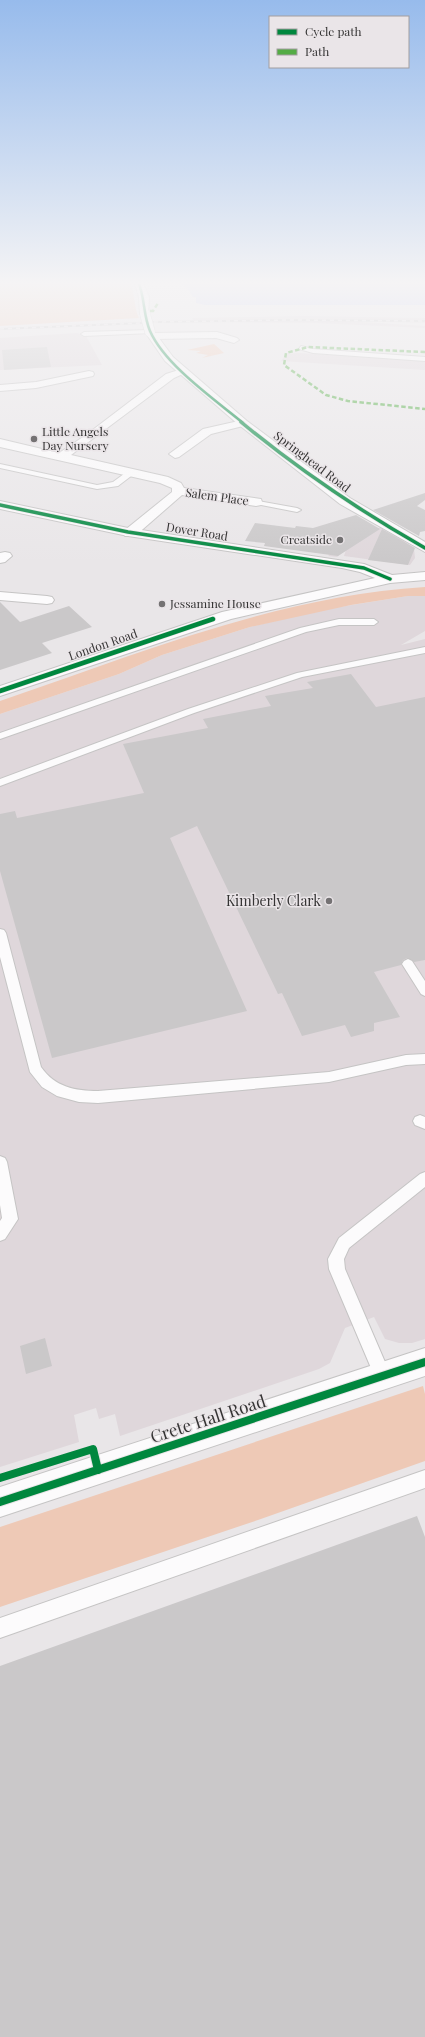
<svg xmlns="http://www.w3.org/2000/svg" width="425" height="2037" font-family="'Playfair Display',serif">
<rect width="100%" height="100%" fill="#e9e6e8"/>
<path fill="#dfd7db" d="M 303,316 L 425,318 L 425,323 L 346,321 L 425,326 L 425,328 L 315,323 L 195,322 L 192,318 Z
M 77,333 L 86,336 L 102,365 L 0,370 L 0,338 Z
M 298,353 L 425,360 L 425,370 L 281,361 L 286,354 Z
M 384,526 L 381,529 L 400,538 L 414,549 L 415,558 L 410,565 L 344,556 L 346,550 L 337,557 L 328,556 L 352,537 Z
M 408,596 L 425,596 L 425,631 L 401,645 L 425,639 L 425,1339 L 412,1343 L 399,1343 L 385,1339 L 374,1317 L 345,1328 L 330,1363 L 319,1369 L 120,1436 L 115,1414 L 99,1419 L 96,1408 L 74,1415 L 79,1442 L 0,1467 L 0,714 L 119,674 L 162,655 L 250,627 L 327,609 Z"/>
<path fill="#eec9b6" d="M 0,281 L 129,281 C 136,293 133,307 139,318 L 0,326 Z
M 214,344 L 224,353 L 202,358 L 208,355 L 196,353 L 201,351 L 187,350 Z
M 425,587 L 425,596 L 408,596 L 351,605 L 250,627 L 162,655 L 119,674 L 0,714 L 0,701 C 138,654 278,596 425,587 Z
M 423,1386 L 425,1394 L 425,1461 L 258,1520 L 0,1607 L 0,1527 Z"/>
<path fill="#bdc5f3" d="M 178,281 L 425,281 L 425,305 L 205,305 L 196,303 L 196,297 L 193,297 L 188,289 Z"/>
<path fill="#cac8c9" d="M 47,347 L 51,367 L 4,370 L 2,350 Z
M 425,493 L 425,500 L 417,506 L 425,510 L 425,531 L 420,532 L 419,536 L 373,510 Z
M 356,515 L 380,529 L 338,556 L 264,546 L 265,543 L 245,541 L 255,523 L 295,528 L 296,526 L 313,528 Z
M 382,529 L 415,548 L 408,565 L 368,560 Z
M 0,602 L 20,622 L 69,606 L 92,627 L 42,643 L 52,653 L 0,670 Z
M 351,674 L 376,707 L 425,697 L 425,960 L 414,962 L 407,958 L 403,960 L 401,965 L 374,972 L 400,1017 L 374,1023 L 374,1031 L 351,1037 L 345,1025 L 302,1036 L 282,993 L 278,994 L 197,826 L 170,838 L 247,1011 L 52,1058 L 0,871 L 0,814 L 15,811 L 17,818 L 144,793 L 123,744 L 208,728 L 203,719 L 271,706 L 265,696 L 313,688 L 307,682 Z
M 45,1338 L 52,1366 L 26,1374 L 20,1346 Z
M 417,1516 L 425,1537 L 425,2037 L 0,2037 L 0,1666 Z"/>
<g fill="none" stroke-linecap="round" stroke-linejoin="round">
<g stroke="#c5c4c4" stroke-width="2">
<path id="lane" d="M 150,330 L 152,333 L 84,336 L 81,334 L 84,332 Z
M 301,346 L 313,349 L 425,357 L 425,361 L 313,353 L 299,349 Z
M 0,464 L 97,485 L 113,482 L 128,471 L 135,473 L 118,486 L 97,489 L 0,468 Z
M 253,500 L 297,508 L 301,510 L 297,512 L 256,504 L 253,504 Z
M 339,619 L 374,619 L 378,622 L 374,625 L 339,625 L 306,632 L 0,739 L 0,733 L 300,628 Z
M 425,647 L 425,653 L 302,677 L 194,713 L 0,786 L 0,779 L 188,709 L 297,673 Z
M 0,929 L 4,930 L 6,933 L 41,1067 C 55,1087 75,1091 98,1091 L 329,1072 L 406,1055 L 425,1054 L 425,1064 L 406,1065 L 329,1082 L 98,1103 L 79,1102 L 57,1096 L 42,1087 L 30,1072 L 0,957 Z
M 408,959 L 412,961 L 425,981 L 425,996 L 421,994 L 402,964 L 404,961 Z
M 420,1115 L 425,1117 L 425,1129 L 415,1125 L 413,1121 L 415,1117 Z
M 0,1156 L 5,1158 L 7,1162 L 18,1219 L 5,1239 L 0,1241 L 0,1221 L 2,1218 L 0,1205 Z
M 425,1172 L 425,1187 L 349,1248 L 344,1259 L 345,1269 L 391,1376 L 389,1382 L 383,1384 L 377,1382 L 329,1269 L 328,1259 L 339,1238 L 420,1174 Z
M 425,1470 L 425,1488 L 0,1638 L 0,1618 Z"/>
</g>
<g stroke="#c5c4c4" stroke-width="2">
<path id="street" d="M 217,332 L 237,338 L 239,340 L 234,343 L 216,338 L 153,339 L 148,336 L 153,333 Z
M 182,369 L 187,372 L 174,378 L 71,455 L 168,477 L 181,483 L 184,488 L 261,499 L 262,502 L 261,505 L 256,506 L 182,495 L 135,536 L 125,536 L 123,533 L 125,530 L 172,492 L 172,488 L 160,483 L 0,447 L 0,439 L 59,453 L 86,435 L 166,374 Z
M 89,371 L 93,372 L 94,374 L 93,376 L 36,388 L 0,391 L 0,385 L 36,382 Z
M 243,420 L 249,423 L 247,425 L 211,434 L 179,457 L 175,458 L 169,454 L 203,429 Z
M 5,552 L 10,553 L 12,556 L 5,562 L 0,563 L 0,553 Z
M 0,592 L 47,596 L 52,597 L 54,600 L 52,603 L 47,604 L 0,600 Z
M 425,1348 L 425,1376 L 0,1517 L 0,1487 Z"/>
</g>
<g stroke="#c5c4c4" stroke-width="2">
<path id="secondary" d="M 134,281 L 142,281 L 149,297 L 148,316 L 145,317 L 140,314 L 139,297 Z
M 150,329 L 153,330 L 173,357 L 247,421 L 350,498 L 425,542 L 425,552 L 340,504 L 239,425 L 165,361 L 145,332 Z
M 0,501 L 128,528 L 364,564 L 392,575 L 425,572 L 425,580 L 390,583 L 231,619 L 0,696 L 0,686 L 222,612 L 375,578 L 360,572 L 342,568 L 128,536 L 0,509 Z"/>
</g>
<use href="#lane" fill="#fcfbfc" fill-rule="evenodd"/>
<use href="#street" fill="#fcfbfc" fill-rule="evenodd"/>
<use href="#secondary" fill="#fcfbfc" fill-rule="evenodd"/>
<g stroke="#c5c5c5" stroke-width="2">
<path id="rail" d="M 154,322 L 290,320 L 425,321
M 0,329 L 142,323"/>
</g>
<use href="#rail" stroke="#eae5e8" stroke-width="1.5" stroke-dasharray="4" stroke-linecap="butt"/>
<g stroke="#c5c4c4" stroke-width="11" stroke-linecap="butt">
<path id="secondary-bridge" d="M 145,314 L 150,332"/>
</g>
<use href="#secondary-bridge" stroke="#fcfbfc" stroke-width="10"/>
<path stroke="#54ac45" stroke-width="2.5" stroke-dasharray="4.5 2.5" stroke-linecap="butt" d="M 150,311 L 153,311 L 158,303
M 425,352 L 308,347 L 286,353 L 284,365 L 326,395 L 348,401 L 425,409"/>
<g stroke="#eae5e8" stroke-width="3.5">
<path id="cycleway-far3" d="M 138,281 C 145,297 143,315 150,331 C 165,365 214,399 243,423"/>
</g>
<g stroke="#eae5e8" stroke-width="5">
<path id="cycleway-far2" d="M 241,422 C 299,470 360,511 425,548
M 0,505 L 128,532 L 364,568 L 390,579"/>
</g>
<g stroke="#eae5e8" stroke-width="6">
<path id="cycleway-far1" d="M 0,691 L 213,619"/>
</g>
<g stroke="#eae5e8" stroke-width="10">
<path id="cycleway" d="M 0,1478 L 93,1449 L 98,1470
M 0,1502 L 425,1362"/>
</g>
<use href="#cycleway-far3" stroke="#00873e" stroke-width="2.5"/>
<use href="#cycleway-far2" stroke="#00873e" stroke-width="3.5"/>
<use href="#cycleway-far1" stroke="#00873e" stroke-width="4.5"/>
<use href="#cycleway" stroke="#00873e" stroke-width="8"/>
</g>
<linearGradient id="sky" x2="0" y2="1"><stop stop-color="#97bbec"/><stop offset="0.5" stop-color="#f5f4f5"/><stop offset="1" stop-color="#f5f4f5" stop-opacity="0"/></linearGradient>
<rect width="425" height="566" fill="url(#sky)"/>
<g fill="#747273" stroke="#eae5e8" stroke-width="1.5">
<circle cx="34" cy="439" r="4"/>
<circle cx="340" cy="540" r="4"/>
<circle cx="162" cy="604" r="4"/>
<circle cx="329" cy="901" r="4"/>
</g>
<g text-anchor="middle" stroke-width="3" stroke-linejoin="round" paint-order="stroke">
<g font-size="12" fill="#353434" stroke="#eae5e8" text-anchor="start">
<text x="42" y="436">Little Angels<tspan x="42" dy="14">Day Nursery</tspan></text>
<text x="332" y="544" text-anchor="end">Creatside</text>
<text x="170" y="608">Jessamine House</text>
</g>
<g font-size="12" fill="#353434" stroke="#eae5e8">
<text transform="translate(312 462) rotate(37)" y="4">Springhead Road</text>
<text transform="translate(217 497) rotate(8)" y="4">Salem Place</text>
<text transform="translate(197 532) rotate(9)" y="4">Dover Road</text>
<text transform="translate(103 645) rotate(-19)" y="4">London Road</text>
</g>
<g font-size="14" fill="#353434" stroke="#eae5e8" text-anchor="end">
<text x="321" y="906">Kimberly Clark</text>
</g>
<g font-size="17" fill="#353434" stroke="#eae5e8">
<text transform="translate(208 1419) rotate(-18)" y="6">Crete Hall Road</text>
</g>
</g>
<rect x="269" y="16" width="140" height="52" fill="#eae5e8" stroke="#a29ea0"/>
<rect x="277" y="29" width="20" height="6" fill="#00873e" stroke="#a29ea0"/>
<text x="305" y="36" font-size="12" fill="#353434">Cycle path</text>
<rect x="277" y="49" width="20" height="6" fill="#54ac45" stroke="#a29ea0"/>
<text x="305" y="56" font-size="12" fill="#353434">Path</text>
</svg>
